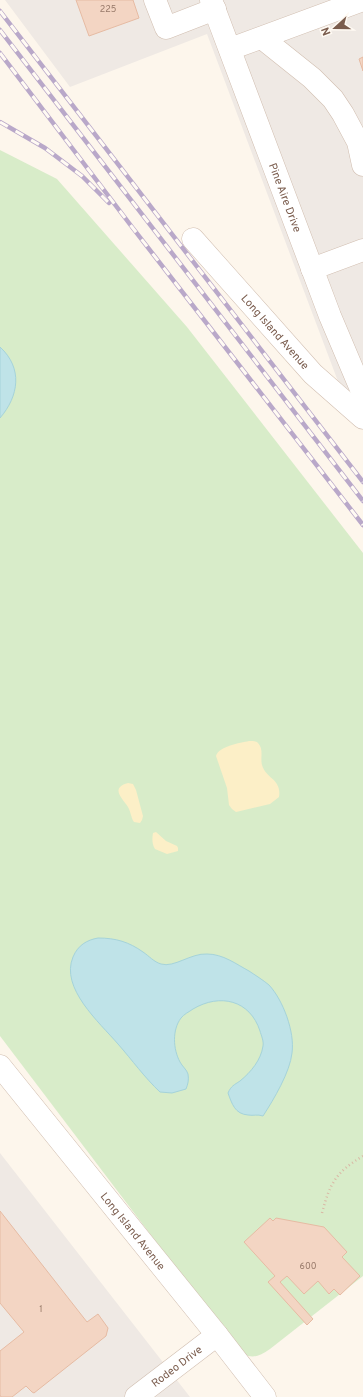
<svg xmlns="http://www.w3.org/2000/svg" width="363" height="1397" font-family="Overpass,sans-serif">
<rect width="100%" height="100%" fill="#fdf6ec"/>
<path fill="#efe9e4" d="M 5,0 L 363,0 L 363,412 L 339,384 L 207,34 L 70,87 Z
M 0,1153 L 190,1397 L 0,1397 Z"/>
<path fill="#d8ecc9" d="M 0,150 L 57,179 L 187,327 L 363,553 L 363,1276 L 270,1349 C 255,1359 248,1360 235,1346 L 0,1036 Z"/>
<path fill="#fcefc7" d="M 249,741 C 252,741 256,741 258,743 C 264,749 260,758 262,765 C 266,779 282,779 279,797 L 270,804 L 236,812 L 232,809 L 229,805 L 227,788 L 216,756 C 219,746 240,743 249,741 Z
M 128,783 L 133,784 L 136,790 L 143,816 L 142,820 L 140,823 L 134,822 C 131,818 131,812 128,807 C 122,798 110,788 128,783 Z
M 156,832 L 166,841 L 177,846 L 178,848 L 178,851 L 167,854 L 155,849 C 152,844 152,839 153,833 Z"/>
<path fill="#bfe3e8" stroke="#a5d3da" d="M 0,347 C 23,368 19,396 0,418 Z
M 98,938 C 116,938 129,942 143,952 C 149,956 154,962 161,964 C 174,968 191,953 207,954 C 223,954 236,964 249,971 C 255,975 263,980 269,985 C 283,1000 295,1032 292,1053 C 290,1072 274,1099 263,1116 C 257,1114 254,1116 248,1115 C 235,1114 232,1104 228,1093 C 231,1086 234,1085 240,1081 C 251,1072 261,1060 263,1046 C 264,1041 261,1035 260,1031 C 250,1000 220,993 193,1009 C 189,1012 184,1014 181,1018 C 172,1030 173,1049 180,1062 C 182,1066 187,1070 188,1074 C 189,1080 188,1084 186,1089 L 172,1093 L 160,1092 C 145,1078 132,1060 118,1044 C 99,1022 60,988 73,957 C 78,945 87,940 98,938 Z"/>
<path fill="#f3d5c3" stroke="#e6bba3" d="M 76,0 L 133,0 L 139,18 L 89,36 Z
M 363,57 L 363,71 L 359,59 Z
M 0,1211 L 87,1322 L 98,1314 L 108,1328 L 106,1336 L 34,1393 L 32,1392 L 26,1386 L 12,1397 L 1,1397 L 0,1395 L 0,1351 L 24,1332 L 0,1303 Z
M 270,1218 L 273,1221 L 276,1218 L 324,1227 L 347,1252 L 342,1257 L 360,1276 L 340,1295 L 334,1289 L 329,1294 L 318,1281 L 304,1294 L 287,1276 L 280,1282 L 313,1319 L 307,1325 L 268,1282 L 275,1276 L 244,1242 Z"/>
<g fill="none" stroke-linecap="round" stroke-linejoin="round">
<g stroke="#d1beb0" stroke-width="23">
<g id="minor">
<path d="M 155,0 L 166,28 L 215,9"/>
<path id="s1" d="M 211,0 L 330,316 L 363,394"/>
<path d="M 262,38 L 312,78 L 333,99 L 343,114 L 358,142 L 363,165"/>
<path d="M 230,49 L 363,0"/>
<path id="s2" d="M 193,239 L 313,374 L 363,418"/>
<path d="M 312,269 L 363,250"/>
<path id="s3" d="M 0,1066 L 217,1335 L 265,1397"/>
<path id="s4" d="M 136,1397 L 217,1335"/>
</g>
</g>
<path stroke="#d9b8a5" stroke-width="2.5" stroke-dasharray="1 3" stroke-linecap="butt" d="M 322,1213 C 330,1183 336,1172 363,1156"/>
<use href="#minor" stroke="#fff" stroke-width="22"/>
<g stroke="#b9a8c9" stroke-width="4.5">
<path id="rail" d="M 0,11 L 363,482
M 0,30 L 363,501
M 0,53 L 132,227 L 363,525
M 0,122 L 45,148 L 82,176 L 109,203"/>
</g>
<use href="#rail" stroke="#fffaf3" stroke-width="3" stroke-dasharray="9" stroke-linecap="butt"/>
</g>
<g text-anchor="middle" stroke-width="4" stroke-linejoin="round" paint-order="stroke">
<g font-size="9" fill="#987a6a">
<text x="108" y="12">225</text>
<text x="308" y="1269">600</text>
<text x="41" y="1312">1</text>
</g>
<g font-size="11" fill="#7a5c4d" stroke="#fffaf3">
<text dy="4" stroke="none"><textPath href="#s1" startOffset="211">Pine Aire Drive</textPath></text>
<text dy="4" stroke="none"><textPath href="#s2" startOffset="124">Long Island Avenue</textPath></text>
<text dy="4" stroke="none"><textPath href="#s3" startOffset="212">Long Island Avenue</textPath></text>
<text dy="4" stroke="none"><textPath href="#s4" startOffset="51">Rodeo Drive</textPath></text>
</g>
</g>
<g transform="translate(335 28) rotate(249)" stroke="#fffaf3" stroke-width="3" paint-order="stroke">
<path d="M0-3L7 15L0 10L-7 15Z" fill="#7a5c4d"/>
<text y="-6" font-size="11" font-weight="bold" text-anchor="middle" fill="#7a5c4d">N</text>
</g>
</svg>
